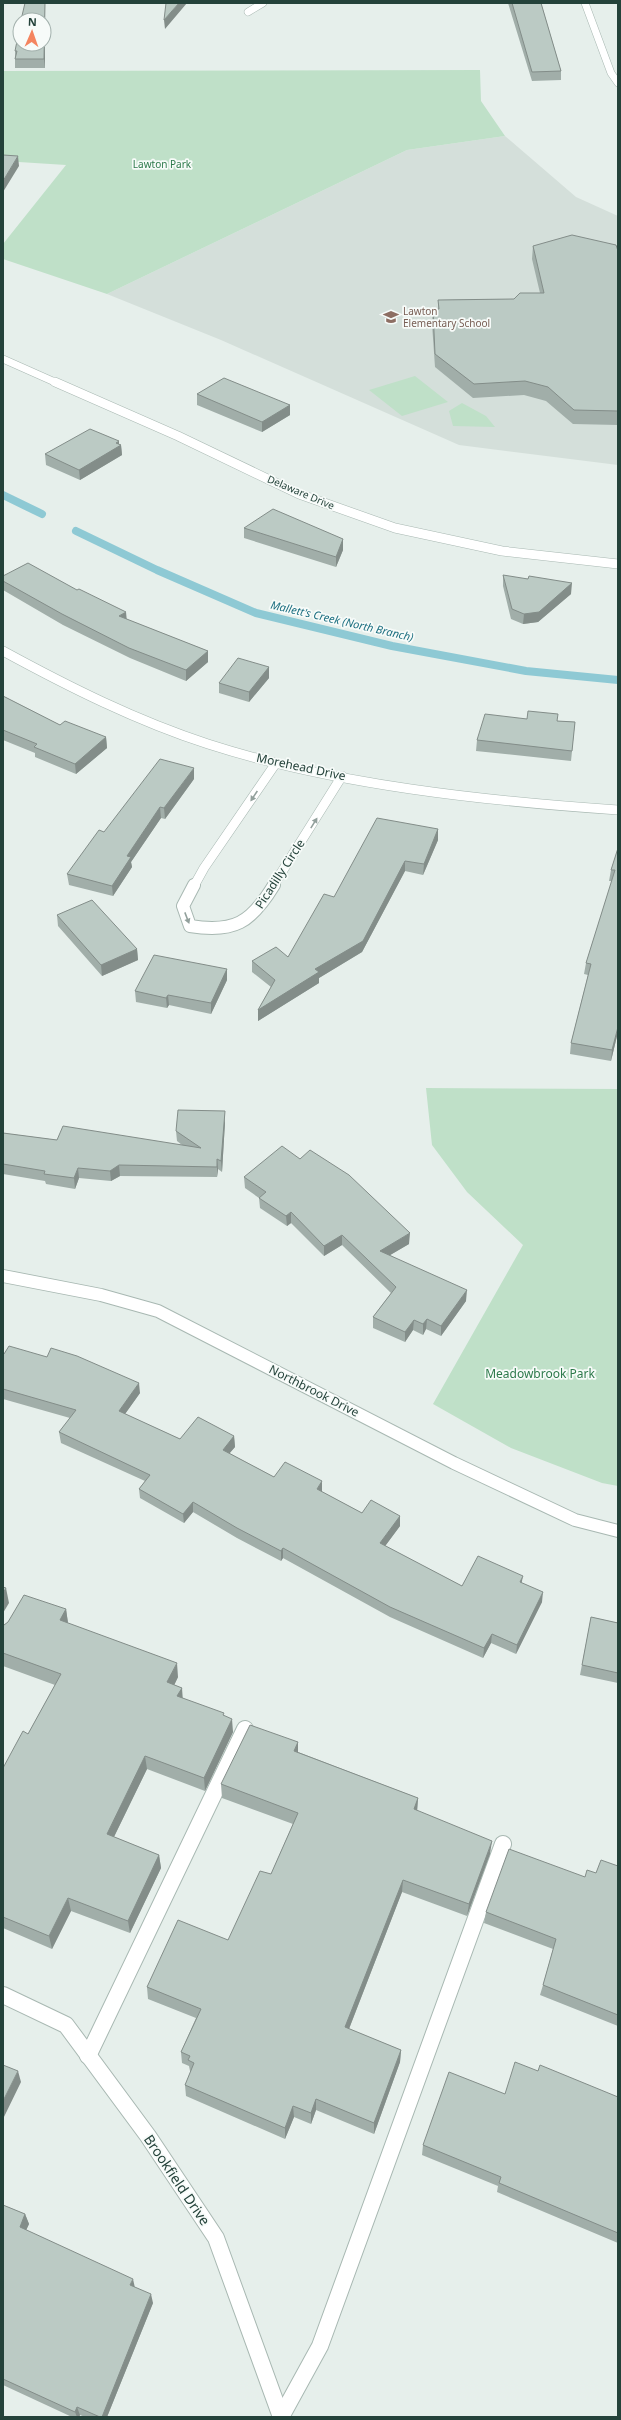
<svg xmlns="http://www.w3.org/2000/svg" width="621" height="2420" font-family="'Noto Sans',sans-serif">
<rect width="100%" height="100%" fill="#e6efeb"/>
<path fill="#d4dfda" d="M 505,136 L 576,197 L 618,216 L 618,465 L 459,445 L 221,340 L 107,294 L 407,150 Z"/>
<path fill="#bfe0c8" d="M 480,70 L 481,101 L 505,136 L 407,150 L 107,294 L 3,259 L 3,244 L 66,165 L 3,161 L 3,71 Z
M 415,376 L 448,402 L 402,416 L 369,390 Z
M 462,403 L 486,416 L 495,427 L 453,426 L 449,411 Z
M 426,1088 L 618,1089 L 618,1486 L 602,1483 L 511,1448 L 433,1404 L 523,1245 L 467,1192 L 432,1145 Z"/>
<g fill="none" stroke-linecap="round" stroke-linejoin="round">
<path stroke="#8ec9d4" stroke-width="8" d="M 3,495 L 42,514
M 76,531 L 157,570 L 256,613 L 392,646 L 526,671 L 618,680"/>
<g stroke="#a8b8b2" stroke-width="18">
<path id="service" d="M 88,2056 L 245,1729
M 281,2417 L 320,2346 L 503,1844"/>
</g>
<g stroke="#a8b8b2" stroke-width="8">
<path id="minor-far3" d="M 585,3 L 611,73 L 618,83
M 248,12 L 263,3
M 3,359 L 57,383"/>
</g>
<g stroke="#a8b8b2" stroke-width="10">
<path id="minor-far2" d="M 55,382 L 178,436 L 299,494 L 395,528 L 502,551 L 618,564
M 3,651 C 69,687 137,721 208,744 C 335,785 485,801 618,810
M 194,886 L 204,868 L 276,763
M 273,886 L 342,776"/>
</g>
<g stroke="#a8b8b2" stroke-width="14">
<path id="minor-far1" d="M 194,885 L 183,906 L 190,926 C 234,933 251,923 274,885
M 3,1276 L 101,1295 L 158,1311 L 454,1463 L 575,1520 L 618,1531"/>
</g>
<g stroke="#a8b8b2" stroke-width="18">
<path id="minor" d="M 3,1995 L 66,2025 L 148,2136 L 216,2238 L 281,2417"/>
</g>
<use href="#service" stroke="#fff" stroke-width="16"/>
<use href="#minor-far3" stroke="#fff" stroke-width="7"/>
<use href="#minor-far2" stroke="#fff" stroke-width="9"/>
<use href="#minor-far1" stroke="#fff" stroke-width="12"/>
<use href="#minor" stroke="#fff" stroke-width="16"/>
</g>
<path fill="#a1aea9" d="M 45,3 L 45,68 L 15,68 L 15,51 Z
M 508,3 L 541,3 L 561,71 L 561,80 L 532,81 Z
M 533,246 L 618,251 L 618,425 L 573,424 L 546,401 L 524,395 L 473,398 L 435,367 L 432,324 L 433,310 L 438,309 L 438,300 L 514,299 L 540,293 L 532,259 Z
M 197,394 L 290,405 L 290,415 L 262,432 L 197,405 Z
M 119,444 L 121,445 L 122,455 L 80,480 L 46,465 L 45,454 Z
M 244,528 L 343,539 L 343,550 L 336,567 L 244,538 Z
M 503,575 L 571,594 L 538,622 L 523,624 L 511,619 L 503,586 Z
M 3,576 L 126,619 L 208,651 L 208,662 L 186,681 L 130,658 L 63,625 L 3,590 Z
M 269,667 L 269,678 L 249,702 L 219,693 L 219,683 Z
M 3,696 L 60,725 L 106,737 L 107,748 L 76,774 L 35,757 L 35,753 L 3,740 Z
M 527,719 L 575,722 L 571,761 L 476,751 L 477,740 Z
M 194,779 L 165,819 L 161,818 L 131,862 L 132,867 L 113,896 L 69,885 L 67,874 L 104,832 Z
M 438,829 L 438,840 L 423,875 L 405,871 L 362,952 L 319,978 L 319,983 L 258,1021 L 258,1010 L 271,987 L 252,972 L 252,961 L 288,957 L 334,897 Z
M 618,848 L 618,1037 L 617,1036 L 611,1061 L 570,1054 L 571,1043 L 588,975 L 584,974 L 586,963 L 612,881 L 609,881 L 611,870 Z
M 57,915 L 137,949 L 138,960 L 102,976 L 58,926 Z
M 227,969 L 227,980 L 211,1014 L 169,1005 L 167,1008 L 136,1002 L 135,991 Z
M 225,1122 L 222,1172 L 218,1169 L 217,1177 L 120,1176 L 111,1181 L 79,1178 L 75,1189 L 46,1184 L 45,1181 L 3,1174 L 3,1133 L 57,1140 L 182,1145 L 177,1141 L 176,1131 Z
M 244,1177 L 409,1244 L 390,1255 L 466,1301 L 441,1336 L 426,1329 L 423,1335 L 413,1330 L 405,1342 L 373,1328 L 373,1317 L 391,1293 L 342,1245 L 324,1256 L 291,1223 L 287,1226 L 260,1208 L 259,1198 L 245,1188 Z
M 3,1354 L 140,1393 L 125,1414 L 180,1439 L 234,1436 L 235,1447 L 229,1453 L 274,1477 L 322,1491 L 322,1492 L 362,1513 L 400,1516 L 400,1526 L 385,1546 L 462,1586 L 522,1583 L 542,1602 L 516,1654 L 491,1643 L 483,1658 L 390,1617 L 283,1558 L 281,1561 L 237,1538 L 193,1512 L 184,1523 L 140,1498 L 139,1489 L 145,1481 L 61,1443 L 59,1432 L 70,1418 L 3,1399 Z
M 66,1609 L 68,1623 L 178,1677 L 174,1685 L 182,1688 L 182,1698 L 225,1716 L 233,1732 L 205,1791 L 147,1769 L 114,1837 L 159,1855 L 161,1868 L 130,1933 L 71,1911 L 52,1949 L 3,1928 L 3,1768 L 28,1734 L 55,1685 L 3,1666 L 3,1625 Z
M 591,1617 L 618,1623 L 618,1683 L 580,1675 Z
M 298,1742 L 298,1752 L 418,1798 L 417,1811 L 490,1854 L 467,1916 L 402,1892 L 349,2029 L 401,2050 L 400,2062 L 374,2134 L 316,2110 L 311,2124 L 294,2117 L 285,2139 L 186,2096 L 185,2085 L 191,2072 L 190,2071 L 189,2066 L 182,2063 L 181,2052 L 196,2018 L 148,1999 L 147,1987 L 228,1940 L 271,1874 L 293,1824 L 222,1798 L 221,1784 Z
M 618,1866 L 618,2026 L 540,1995 L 543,1985 L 553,1949 L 484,1923 L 486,1912 L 596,1873 Z
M 538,2071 L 618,2097 L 618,2243 L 497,2192 L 498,2186 L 422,2155 L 423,2145 L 505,2094 Z
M 3,2205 L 25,2214 L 29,2224 L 26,2230 L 134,2287 L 153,2303 L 107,2417 L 85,2417 L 80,2415 L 79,2417 L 72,2417 L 3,2385 Z"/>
<path fill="#838d89" d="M 45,3 L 45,68 L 44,59 Z
M 179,3 L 187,3 L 165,29 L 164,20 Z
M 18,156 L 19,166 L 3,192 L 3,181 Z
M 290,405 L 290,415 L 262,432 L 262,422 Z
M 119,441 L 119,446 L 121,445 L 122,455 L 80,480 L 79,470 Z
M 343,539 L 343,550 L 336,567 L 336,557 Z
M 572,583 L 571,594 L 538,622 L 523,624 L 524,614 Z
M 126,612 L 127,622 L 119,616 Z
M 208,651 L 208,662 L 186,681 L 186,670 Z
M 269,667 L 269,678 L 249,702 L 249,692 Z
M 106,737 L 107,748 L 76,774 L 75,764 Z
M 194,768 L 194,779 L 165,819 L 164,808 Z
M 160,807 L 161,818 L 131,862 L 132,867 L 113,896 L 112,886 L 127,856 Z
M 438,829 L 438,840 L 423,875 L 424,864 Z
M 405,861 L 405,871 L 362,952 L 319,978 L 319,983 L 258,1021 L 258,1010 L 315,969 Z
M 137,949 L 138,960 L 102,976 L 101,965 Z
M 227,969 L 227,980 L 211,1014 L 211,1003 Z
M 168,995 L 169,1005 L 167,1008 L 166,998 Z
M 618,1027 L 617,1036 L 611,1061 L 612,1050 Z
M 225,1111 L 225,1122 L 222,1172 L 221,1161 Z
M 217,1159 L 218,1169 L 217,1177 Z
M 119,1165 L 120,1176 L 111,1181 L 110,1171 Z
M 78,1168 L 79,1178 L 75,1189 L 74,1178 Z
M 291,1212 L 291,1223 L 287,1226 L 286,1216 Z
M 410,1233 L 409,1244 L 380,1261 L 380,1251 Z
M 342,1235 L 342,1245 L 324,1256 L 324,1246 Z
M 467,1290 L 466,1301 L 441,1336 L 441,1326 Z
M 427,1319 L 426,1329 L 423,1335 L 423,1324 Z
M 414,1320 L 413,1330 L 405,1342 L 405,1332 Z
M 139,1383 L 140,1393 L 120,1421 L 119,1411 Z
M 234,1436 L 235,1447 L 224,1460 L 223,1450 Z
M 322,1481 L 322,1491 L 317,1499 L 317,1489 Z
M 193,1502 L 193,1512 L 184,1523 L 183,1514 Z
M 400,1516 L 400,1526 L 380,1553 L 380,1543 Z
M 283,1548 L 283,1558 L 281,1561 L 281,1551 Z
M 523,1576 L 521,1586 L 520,1582 Z
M 6,1588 L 9,1603 L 3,1613 L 3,1593 Z
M 543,1592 L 542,1602 L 516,1654 L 517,1645 Z
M 66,1609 L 68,1623 L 60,1620 Z
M 492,1634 L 491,1643 L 483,1658 L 484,1648 Z
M 177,1663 L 178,1677 L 169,1696 L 167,1682 Z
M 182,1688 L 183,1702 L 177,1696 Z
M 232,1719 L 233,1732 L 205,1791 L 204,1778 Z
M 298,1742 L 298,1756 L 294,1751 Z
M 145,1756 L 147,1769 L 109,1847 L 107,1834 Z
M 418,1798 L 417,1812 L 414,1809 Z
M 492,1841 L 490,1854 L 467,1916 L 469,1904 Z
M 159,1855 L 161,1868 L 130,1933 L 128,1921 Z
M 403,1880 L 402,1892 L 345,2039 L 345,2027 Z
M 68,1898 L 71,1911 L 52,1949 L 49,1936 Z
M 401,2050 L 400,2062 L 374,2134 L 374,2123 Z
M 18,2071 L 21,2082 L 3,2119 L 3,2101 Z
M 316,2099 L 316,2110 L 311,2124 L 311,2113 Z
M 293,2106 L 294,2117 L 285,2139 L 285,2128 Z
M 25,2214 L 29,2224 L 23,2237 L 20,2227 Z
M 133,2279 L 135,2288 L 130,2285 Z
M 151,2294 L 153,2303 L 107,2417 L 102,2417 Z
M 77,2407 L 80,2415 L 79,2417 L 77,2417 L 75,2412 Z"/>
<path fill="#bbcac4" stroke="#838d89" d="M 25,3 L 45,3 L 44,59 L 15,59 L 17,51 L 15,51 L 20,26 L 20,44 L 44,44 L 44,20 L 21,20 Z
M 166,3 L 179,3 L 164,20 Z
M 512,3 L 541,3 L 561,71 L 532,72 Z
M 3,155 L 18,156 L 3,181 Z
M 572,235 L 616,245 L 618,251 L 618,411 L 574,410 L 548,387 L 525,381 L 474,384 L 435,354 L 433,310 L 439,309 L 438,300 L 514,299 L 520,293 L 544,293 L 533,246 Z
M 224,378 L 290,405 L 262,422 L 197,394 Z
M 90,429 L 119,441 L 116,443 L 121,445 L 79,470 L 45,454 Z
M 273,509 L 343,539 L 336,557 L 244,528 Z
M 28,563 L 77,590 L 79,589 L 126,612 L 119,616 L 208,651 L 186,670 L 129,648 L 62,614 L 3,581 L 3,576 Z
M 503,575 L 528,579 L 529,576 L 572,583 L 539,612 L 524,614 L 512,609 Z
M 238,658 L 269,667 L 249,692 L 219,683 Z
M 3,696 L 60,725 L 65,721 L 106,737 L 75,764 L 34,747 L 37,744 L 3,730 Z
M 528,711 L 558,714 L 557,721 L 575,722 L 572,751 L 477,740 L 485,714 L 527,719 Z
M 160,759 L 194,768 L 164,808 L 160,807 L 127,856 L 131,857 L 112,886 L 67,874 L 99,830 L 104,832 Z
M 377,818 L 438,829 L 424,864 L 405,861 L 363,941 L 315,969 L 319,972 L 258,1010 L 275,980 L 252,961 L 276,947 L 288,957 L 324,894 L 334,897 Z
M 618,848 L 618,1027 L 612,1050 L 571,1043 L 591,964 L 586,963 L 615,870 L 611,870 Z
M 92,900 L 137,949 L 101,965 L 57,915 Z
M 154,955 L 227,969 L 211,1003 L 168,995 L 166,998 L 135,991 Z
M 178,1110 L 225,1111 L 221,1161 L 217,1159 L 217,1167 L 119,1165 L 110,1171 L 78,1168 L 74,1178 L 44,1174 L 45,1171 L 3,1164 L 3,1133 L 57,1140 L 63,1126 L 201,1148 L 176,1131 Z
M 282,1146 L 300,1159 L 310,1150 L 349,1175 L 410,1233 L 380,1251 L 467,1290 L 441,1326 L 427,1319 L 423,1324 L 414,1320 L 405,1332 L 373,1317 L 396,1287 L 342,1235 L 324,1246 L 291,1212 L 286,1216 L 259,1198 L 266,1192 L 244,1177 Z
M 9,1346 L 47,1357 L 51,1348 L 77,1356 L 139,1383 L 119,1411 L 180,1439 L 198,1417 L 234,1436 L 223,1450 L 274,1477 L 285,1462 L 322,1481 L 317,1489 L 362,1513 L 371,1500 L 400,1516 L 380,1543 L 462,1586 L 478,1556 L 523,1576 L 520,1582 L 543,1592 L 517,1645 L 492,1634 L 484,1648 L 390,1607 L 283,1548 L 281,1551 L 237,1528 L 193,1502 L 183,1514 L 139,1489 L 150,1475 L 59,1432 L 76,1410 L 3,1389 L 3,1354 L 4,1354 Z
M 3,1587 L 6,1588 L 3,1593 Z
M 24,1595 L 66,1609 L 60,1620 L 177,1663 L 167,1682 L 182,1688 L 177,1696 L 224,1713 L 223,1715 L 232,1719 L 204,1778 L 145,1756 L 107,1834 L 159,1855 L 128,1921 L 68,1898 L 49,1936 L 3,1917 L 3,1768 L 23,1731 L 28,1734 L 61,1674 L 3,1653 L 3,1625 L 4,1625 L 8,1622 Z
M 591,1617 L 618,1623 L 618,1673 L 582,1665 Z
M 250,1725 L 298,1742 L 294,1751 L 418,1798 L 414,1809 L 492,1841 L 469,1904 L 403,1880 L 345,2027 L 401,2050 L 374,2123 L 316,2099 L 311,2113 L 293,2106 L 285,2128 L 185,2085 L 194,2063 L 188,2060 L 190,2056 L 181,2052 L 201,2009 L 147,1987 L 178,1920 L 228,1940 L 260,1871 L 271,1874 L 298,1813 L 221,1784 Z
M 509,1849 L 585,1877 L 587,1870 L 596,1873 L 601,1860 L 618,1866 L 618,2015 L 543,1985 L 556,1939 L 486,1912 Z
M 515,2062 L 538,2071 L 540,2065 L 618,2097 L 618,2233 L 499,2183 L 501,2177 L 423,2145 L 449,2072 L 505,2094 Z
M 3,2065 L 18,2071 L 3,2101 Z
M 3,2205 L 25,2214 L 20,2227 L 133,2279 L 130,2285 L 151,2294 L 102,2417 L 100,2417 L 77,2407 L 75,2412 L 3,2379 Z"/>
<defs><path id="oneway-solid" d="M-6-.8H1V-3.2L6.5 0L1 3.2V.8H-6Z"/></defs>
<g fill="#92a09c">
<use href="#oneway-solid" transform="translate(254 796) rotate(124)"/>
<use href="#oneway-solid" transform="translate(314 823) rotate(-58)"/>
<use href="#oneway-solid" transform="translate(187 918) rotate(69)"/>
</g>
<defs>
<g id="school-bare" transform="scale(1.2)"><path d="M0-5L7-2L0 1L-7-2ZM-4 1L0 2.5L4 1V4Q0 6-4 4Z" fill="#8d6e63" stroke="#f7fbf9" stroke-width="2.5" paint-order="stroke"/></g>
</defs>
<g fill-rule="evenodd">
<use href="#school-bare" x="391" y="317"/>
</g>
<g text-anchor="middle" stroke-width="3.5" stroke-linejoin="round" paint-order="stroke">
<g font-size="10" fill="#2d7a4b" stroke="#f7fbf9">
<text x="162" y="168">Lawton Park</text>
</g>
<g font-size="10" fill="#785e54" stroke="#f7fbf9" text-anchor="start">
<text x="403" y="315">Lawton<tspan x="403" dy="12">Elementary School</tspan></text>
</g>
<g font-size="10" fill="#24423a" stroke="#f7fbf9">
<text transform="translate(301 492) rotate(23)" y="4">Delaware Drive</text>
</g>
<g font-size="11" font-style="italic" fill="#1c6f80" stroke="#f7fbf9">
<text transform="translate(342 621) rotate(13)" y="4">Mallett's Creek (North Branch)</text>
</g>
<g font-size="12" fill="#24423a" stroke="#f7fbf9">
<text transform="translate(301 767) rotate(12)" y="4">Morehead Drive</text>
<text transform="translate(280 874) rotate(-57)" y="4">Picadilly Circle</text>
<text transform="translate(314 1391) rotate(27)" y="4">Northbrook Drive</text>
</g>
<g font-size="12" fill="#2d7a4b" stroke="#f7fbf9">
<text x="540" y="1378">Meadowbrook Park</text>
</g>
<g font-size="14" fill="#24423a" stroke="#f7fbf9">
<text transform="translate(177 2180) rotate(56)" y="5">Brookfield Drive</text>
</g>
</g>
<rect width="621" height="2420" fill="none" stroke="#24423a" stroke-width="8"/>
<g transform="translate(32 32) rotate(2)"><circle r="19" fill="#f7fbf9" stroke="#a3b1ad"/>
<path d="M0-3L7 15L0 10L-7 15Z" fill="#f4845f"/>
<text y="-6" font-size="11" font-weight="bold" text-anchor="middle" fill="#24423a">N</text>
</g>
</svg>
